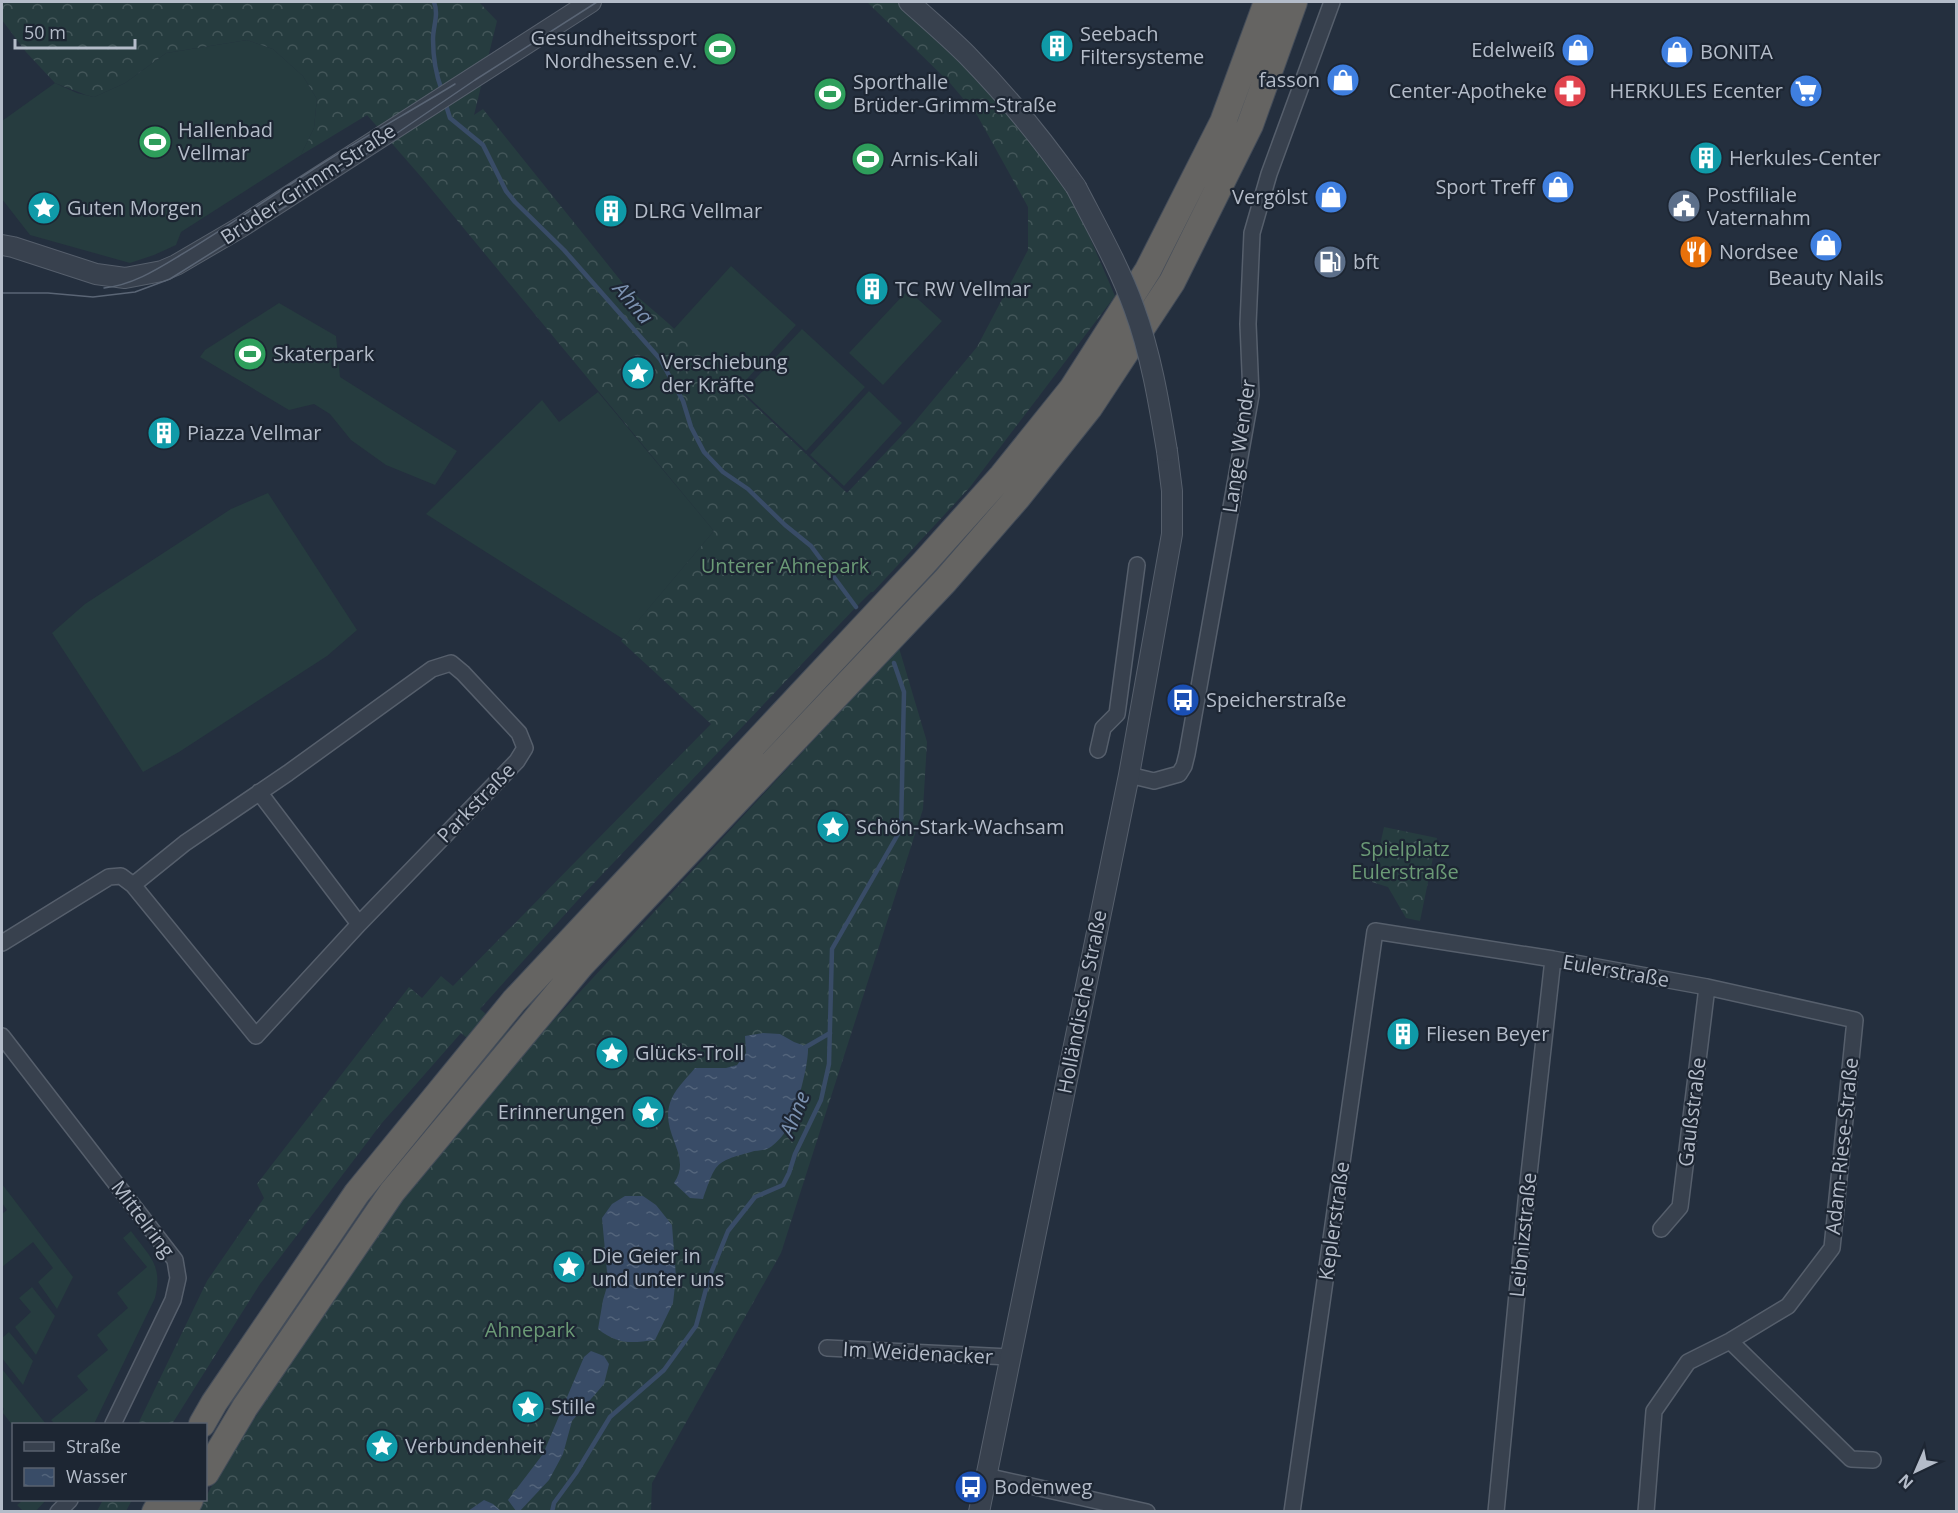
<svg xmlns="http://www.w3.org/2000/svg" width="1958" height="1513" font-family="'Open Sans',sans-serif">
<defs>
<pattern id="forest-crowns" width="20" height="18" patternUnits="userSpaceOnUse" patternTransform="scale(1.5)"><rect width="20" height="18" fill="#263c3f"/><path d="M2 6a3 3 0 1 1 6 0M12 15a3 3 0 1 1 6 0" fill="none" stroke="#435659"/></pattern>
<pattern id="water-ripples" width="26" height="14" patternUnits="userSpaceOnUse" patternTransform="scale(1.5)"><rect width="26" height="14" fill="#394c67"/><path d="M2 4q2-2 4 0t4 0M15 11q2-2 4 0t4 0" fill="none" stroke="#53647b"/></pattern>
</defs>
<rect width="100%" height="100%" fill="#242f3e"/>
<path fill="#263c3f" d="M 247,40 L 273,49 L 303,76 L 317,99 L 314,128 L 301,155 L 181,232 L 176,245 L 154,255 L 130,263 L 30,235 L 2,199 L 2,121 L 55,83 L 77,93 L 94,97 L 125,83 L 166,53 Z
M 731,266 L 796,325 L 738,389 L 673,330 Z
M 908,290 L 942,321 L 883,385 L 849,353 Z
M 279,303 L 336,336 L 340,377 L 457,451 L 435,485 L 386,465 L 351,440 L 330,414 L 314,404 L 289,410 L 200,357 L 205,350 Z
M 802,329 L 865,387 L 806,451 L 743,392 Z
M 869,391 L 902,423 L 844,486 L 810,455 Z
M 598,392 L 714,531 L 623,639 L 426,514 L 542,400 L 559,422 Z
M 268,493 L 357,630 L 327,656 L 179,752 L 143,772 L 52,633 L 85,604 L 231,509 Z
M 2,1184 L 73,1277 L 57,1309 L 38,1282 L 53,1268 L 33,1242 L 2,1267 L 2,1214 L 7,1210 L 2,1203 Z
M 131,1231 C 150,1257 163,1265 155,1298 L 94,1424 L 55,1424 L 51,1420 L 88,1390 L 77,1376 L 108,1350 L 97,1335 L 128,1308 L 117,1293 L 147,1267 L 123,1238 Z
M 32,1287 L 55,1316 L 36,1355 L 15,1327 L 31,1312 L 19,1298 Z
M 9,1332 L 33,1361 L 23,1385 L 2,1358 L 2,1338 Z
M 2,1369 L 46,1424 L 14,1424 L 13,1426 L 2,1412 L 4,1409 L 2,1406 Z
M 23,1500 L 46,1500 L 35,1512 L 23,1511 L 17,1505 Z"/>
<path fill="url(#forest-crowns)" d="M 2,2 L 479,2 L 497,21 L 474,115 L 483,109 L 625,286 L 668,323 L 847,493 L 913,424 L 977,347 L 1028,250 L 1028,207 L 977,115 L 950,83 L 867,2 L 899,2 L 944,42 L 1004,107 L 1072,196 L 1115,296 L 970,487 L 873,592 L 871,592 L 856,607 L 577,901 L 480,1009 L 527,1049 L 899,648 L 927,742 L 923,809 L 781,1253 L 652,1483 L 651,1511 L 199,1511 L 210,1489 L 307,1335 L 403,1196 L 507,1072 L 461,1033 L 381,1124 L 260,1284 L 172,1424 L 138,1424 L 207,1281 L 264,1198 L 257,1184 L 409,987 L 422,998 L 441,976 L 453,986 L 711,724 L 621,641 L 714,531 L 423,179 L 367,115 L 301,155 L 314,128 L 317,99 L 303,76 L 273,49 L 247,40 L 166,53 L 125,83 L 94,97 L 86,95 L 55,83 L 26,52 L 2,20 Z
M 1384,827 L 1437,838 L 1420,921 L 1406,918 L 1388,887 L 1372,882 Z
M 103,1500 L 132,1500 L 126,1511 L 97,1511 Z"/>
<path fill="url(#water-ripples)" d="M 763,1033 L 780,1034 L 794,1042 L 808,1047 C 809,1065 795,1117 785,1132 C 782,1137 774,1145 769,1148 C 764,1151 757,1150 751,1152 C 713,1162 716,1164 703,1199 L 690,1198 L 674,1183 C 693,1156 660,1134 670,1103 C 674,1090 686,1079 695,1068 L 726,1068 L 737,1065 L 746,1053 L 745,1036 Z
M 625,1196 L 643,1196 L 656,1205 L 672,1225 L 676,1277 L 673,1303 L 655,1340 C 631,1343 618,1345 598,1329 L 603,1300 L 608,1283 L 602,1218 L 612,1204 Z
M 591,1351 L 604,1356 L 609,1364 L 604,1384 L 572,1421 L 563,1454 L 549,1480 L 520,1511 L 516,1511 L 508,1500 L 543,1454 L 584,1357 Z
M 484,1500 L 493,1504 L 501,1511 L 468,1511 Z"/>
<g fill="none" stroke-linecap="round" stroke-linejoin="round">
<path stroke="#394c67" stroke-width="4.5" d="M 434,2 C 439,15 433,26 433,39 C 433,57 436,75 442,91
M 445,102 L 450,118 L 483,145 L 506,191 L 515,202 L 564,250 L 660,359 L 683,401 L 691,427 L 704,452 L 723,472 L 748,489 L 785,525 L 811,546 L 856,607
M 806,1047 L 830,1033
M 552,1512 L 554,1503 L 576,1473 L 610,1417 L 664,1370 L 696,1326 L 709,1278 L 728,1231 L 755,1197 L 783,1185 L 789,1173 L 795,1154 L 821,1100 L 829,1064 L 832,949 L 901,829 L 904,692 L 894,663"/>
<g stroke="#565f6c" stroke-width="18">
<path id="minor" d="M 1098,750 L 1103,728 L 1117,714 L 1137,565
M 1129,775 L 1154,781 L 1179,774 L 1184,766 L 1187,754 L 1251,395 L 1248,324 L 1252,233 L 1269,174 L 1332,2
M 259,792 L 359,924
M 2,943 L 109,877 L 121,876 L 133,885 L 256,1036 L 359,924 L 517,761 L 525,748 L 519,733 L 463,673 L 451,663 L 432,669 L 288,773 L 185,843 L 133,885
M 2,1036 L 175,1260 L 178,1278 L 173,1300 L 113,1424
M 1661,1229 L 1680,1207 L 1707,987
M 1730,1341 L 1851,1459 L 1873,1460
M 827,1348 L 1009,1357
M 986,1476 L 1147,1512
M 58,1512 L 70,1500
M 1292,1512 L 1375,931 L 1553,959 L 1707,987 L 1855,1020 L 1832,1248 L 1788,1306 L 1730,1341 L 1688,1362 L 1654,1411 L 1646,1512
M 1496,1512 L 1526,1201 L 1553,959"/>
</g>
<g stroke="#565f6c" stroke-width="22">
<path id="tertiary" d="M 909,2 C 928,19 948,36 967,55 C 1007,96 1043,140 1076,187
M 2,245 L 13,247 L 96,274 L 125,278 L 162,271 L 176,265 L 241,227 L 591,2
M 979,1512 L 1129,775 L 1172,534 L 1172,491 L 1167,451"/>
</g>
<g stroke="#434c59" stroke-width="28">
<path id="trunk" d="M 202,1424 L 214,1403 L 357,1193 L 514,1001 L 923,564 L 1002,476 L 1072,389 L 1148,270 L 1223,122 L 1267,2
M 206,1473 L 245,1407 L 392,1192 L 582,964 L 945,581 L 1018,497 L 1089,408 L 1172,282 L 1250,125 L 1294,2
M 155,1512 L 162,1500
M 184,1512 L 190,1500"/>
</g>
<use href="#minor" stroke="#38414e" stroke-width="15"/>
<use href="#tertiary" stroke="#38414e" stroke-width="20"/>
<use href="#trunk" stroke="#656462" stroke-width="26"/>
<path stroke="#5a6575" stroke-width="1.5" d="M 104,288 C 132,285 156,270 179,256 C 223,230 264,201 306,174 C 355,142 406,114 455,84
M 2,293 L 48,293 L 93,297 L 135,292 L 170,279 L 334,176 L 475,80 L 597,2"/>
<g stroke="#565f6c" stroke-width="22" stroke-linecap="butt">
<path id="tertiary-bridge" d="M 1076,187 C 1096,226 1119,266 1134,308 C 1151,354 1159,403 1167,451"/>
</g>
<use href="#tertiary-bridge" stroke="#38414e" stroke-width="20"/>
</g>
<defs>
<g id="building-disc" transform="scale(1.725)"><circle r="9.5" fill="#0f9aa8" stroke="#1d2633"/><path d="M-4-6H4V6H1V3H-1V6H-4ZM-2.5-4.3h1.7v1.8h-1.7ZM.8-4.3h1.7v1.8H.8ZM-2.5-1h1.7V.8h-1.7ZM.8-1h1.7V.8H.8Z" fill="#fff"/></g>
<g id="stadium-disc" transform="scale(1.725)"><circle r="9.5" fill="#2e9e5b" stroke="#1d2633"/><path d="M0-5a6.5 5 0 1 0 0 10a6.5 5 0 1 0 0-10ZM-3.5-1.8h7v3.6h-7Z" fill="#fff"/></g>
<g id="shop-disc" transform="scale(1.725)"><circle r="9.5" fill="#3f7fe0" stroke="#1d2633"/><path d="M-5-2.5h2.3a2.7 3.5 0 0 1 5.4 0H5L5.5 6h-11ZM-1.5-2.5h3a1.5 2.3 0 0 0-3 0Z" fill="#fff"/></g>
<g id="pharmacy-disc" transform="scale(1.725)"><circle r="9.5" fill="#e0444e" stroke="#1d2633"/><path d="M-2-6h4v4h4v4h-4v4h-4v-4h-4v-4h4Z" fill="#fff"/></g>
<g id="supermarket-disc" transform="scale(1.725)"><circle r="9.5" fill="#3f7fe0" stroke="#1d2633"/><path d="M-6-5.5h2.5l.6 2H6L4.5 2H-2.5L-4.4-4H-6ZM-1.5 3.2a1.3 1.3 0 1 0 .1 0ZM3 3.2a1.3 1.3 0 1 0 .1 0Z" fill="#fff"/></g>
<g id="civic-disc" transform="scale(1.725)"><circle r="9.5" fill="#5c6f8a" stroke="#1d2633"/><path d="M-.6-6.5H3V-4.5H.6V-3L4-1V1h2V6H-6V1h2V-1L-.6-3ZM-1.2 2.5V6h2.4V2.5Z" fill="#fff"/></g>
<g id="sight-disc" transform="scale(1.725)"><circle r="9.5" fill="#0f9aa8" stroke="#1d2633"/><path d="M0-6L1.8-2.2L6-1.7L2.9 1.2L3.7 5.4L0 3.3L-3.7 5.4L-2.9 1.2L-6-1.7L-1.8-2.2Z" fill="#fff"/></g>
<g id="restaurant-disc" transform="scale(1.725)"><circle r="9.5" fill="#e8710a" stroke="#1d2633"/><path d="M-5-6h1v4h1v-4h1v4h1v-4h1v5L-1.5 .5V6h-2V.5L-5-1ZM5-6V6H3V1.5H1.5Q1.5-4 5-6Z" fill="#fff"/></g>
<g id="fuel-disc" transform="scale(1.725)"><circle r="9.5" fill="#5c6f8a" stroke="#1d2633"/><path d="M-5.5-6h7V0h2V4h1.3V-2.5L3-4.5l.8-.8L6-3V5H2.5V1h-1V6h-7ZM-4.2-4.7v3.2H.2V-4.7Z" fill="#fff"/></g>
<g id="bus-disc" transform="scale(1.725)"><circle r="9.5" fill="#1a4fb4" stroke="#1d2633"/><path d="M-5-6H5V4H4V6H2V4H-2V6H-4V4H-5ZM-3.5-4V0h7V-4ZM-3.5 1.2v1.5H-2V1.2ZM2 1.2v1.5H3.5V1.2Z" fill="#fff"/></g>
</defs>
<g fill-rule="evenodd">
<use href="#building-disc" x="1057" y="46"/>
<use href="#stadium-disc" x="720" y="49"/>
<use href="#shop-disc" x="1578" y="50"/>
<use href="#shop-disc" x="1677" y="52"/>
<use href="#shop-disc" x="1343" y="80"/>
<use href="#pharmacy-disc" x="1570" y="91"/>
<use href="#supermarket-disc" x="1806" y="91"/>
<use href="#stadium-disc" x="830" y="94"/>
<use href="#stadium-disc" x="155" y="142"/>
<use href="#building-disc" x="1706" y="158"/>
<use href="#stadium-disc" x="868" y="159"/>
<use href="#shop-disc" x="1558" y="187"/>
<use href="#shop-disc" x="1331" y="197"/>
<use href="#civic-disc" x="1684" y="206"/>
<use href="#sight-disc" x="44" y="208"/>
<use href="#building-disc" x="611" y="211"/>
<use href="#shop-disc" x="1826" y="245"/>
<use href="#restaurant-disc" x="1696" y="252"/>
<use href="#fuel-disc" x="1330" y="262"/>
<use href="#building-disc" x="872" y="289"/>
<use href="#stadium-disc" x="250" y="354"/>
<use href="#sight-disc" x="638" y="373"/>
<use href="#building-disc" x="164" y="433"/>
<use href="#bus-disc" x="1183" y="700"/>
<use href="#sight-disc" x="833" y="827"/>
<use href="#building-disc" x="1403" y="1034"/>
<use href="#sight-disc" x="612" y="1053"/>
<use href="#sight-disc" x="648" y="1112"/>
<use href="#sight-disc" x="569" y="1267"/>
<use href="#sight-disc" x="528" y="1407"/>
<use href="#sight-disc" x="382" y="1446"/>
<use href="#bus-disc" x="971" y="1487"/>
</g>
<g text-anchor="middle" stroke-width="4.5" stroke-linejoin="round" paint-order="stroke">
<g font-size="20" fill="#b4bcc9" stroke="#1d2633" text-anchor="start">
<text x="1080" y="41">Seebach<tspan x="1080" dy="23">Filtersysteme</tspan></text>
<text x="697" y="45" text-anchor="end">Gesundheitssport<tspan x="697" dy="23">Nordhessen e.V.</tspan></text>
<text x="1555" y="57" text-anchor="end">Edelweiß</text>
<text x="1700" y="59">BONITA</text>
<text x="1320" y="87" text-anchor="end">fasson</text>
<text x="853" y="89">Sporthalle<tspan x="853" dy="23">Brüder-Grimm-Straße</tspan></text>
<text x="1547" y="98" text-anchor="end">Center-Apotheke</text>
<text x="1783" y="98" text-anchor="end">HERKULES Ecenter</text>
<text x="178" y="137">Hallenbad<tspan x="178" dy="23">Vellmar</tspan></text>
<text x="1729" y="165">Herkules-Center</text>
<text x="891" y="166">Arnis-Kali</text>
<text x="1535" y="194" text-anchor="end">Sport Treff</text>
<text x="1707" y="202">Postfiliale<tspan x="1707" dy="23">Vaternahm</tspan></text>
<text x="1308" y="204" text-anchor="end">Vergölst</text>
<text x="67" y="215">Guten Morgen</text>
<text x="634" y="218">DLRG Vellmar</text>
<text x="1719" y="259">Nordsee</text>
<text x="1353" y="269">bft</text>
<text x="1826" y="285" text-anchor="middle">Beauty Nails</text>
<text x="895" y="296">TC RW Vellmar</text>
<text x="273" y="361">Skaterpark</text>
<text x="661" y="369">Verschiebung<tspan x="661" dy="23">der Kräfte</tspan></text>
<text x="187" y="440">Piazza Vellmar</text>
<text x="1206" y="707">Speicherstraße</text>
<text x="856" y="834">Schön-Stark-Wachsam</text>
<text x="1426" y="1041">Fliesen Beyer</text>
<text x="635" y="1060">Glücks-Troll</text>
<text x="625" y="1119" text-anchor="end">Erinnerungen</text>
<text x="592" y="1263">Die Geier in<tspan x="592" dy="23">und unter uns</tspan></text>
<text x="551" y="1414">Stille</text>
<text x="405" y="1453">Verbundenheit</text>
<text x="994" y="1494">Bodenweg</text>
</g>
<g font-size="20" fill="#b4bcc9" stroke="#1d2633">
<text transform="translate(308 184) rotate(-33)" y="7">Brüder-Grimm-Straße</text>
<text transform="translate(1239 446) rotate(-82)" y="7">Lange Wender</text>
<text transform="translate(476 803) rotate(-46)" y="7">Parkstraße</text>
<text transform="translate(1616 971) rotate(10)" y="7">Eulerstraße</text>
<text transform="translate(1082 1002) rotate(-79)" y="7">Holländische Straße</text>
<text transform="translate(1692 1112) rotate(-83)" y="7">Gaußstraße</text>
<text transform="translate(1842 1146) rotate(-84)" y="7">Adam-Riese-Straße</text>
<text transform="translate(143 1219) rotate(53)" y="7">Mittelring</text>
<text transform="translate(1334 1221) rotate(-82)" y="7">Keplerstraße</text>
<text transform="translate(1523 1235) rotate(-84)" y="7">Leibnizstraße</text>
<text transform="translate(918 1353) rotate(3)" y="7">Im Weidenacker</text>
</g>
<g font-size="20" fill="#6b9a76" stroke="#1d2633">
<text x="785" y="573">Unterer Ahnepark</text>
<text x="1405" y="856">Spielplatz<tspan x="1405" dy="23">Eulerstraße</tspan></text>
<text x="530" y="1337">Ahnepark</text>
</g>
<g font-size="21" font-style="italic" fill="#7c92b1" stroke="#1d2633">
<text transform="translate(633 303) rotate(49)" y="7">Ahna</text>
<text transform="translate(795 1114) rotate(-68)" y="7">Ahne</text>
</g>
</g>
<rect width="1958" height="1513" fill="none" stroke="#b4bcc9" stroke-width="6"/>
<rect x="12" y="1423" width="195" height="78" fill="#1d2633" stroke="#59626f" stroke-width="1.5"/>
<rect x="24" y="1442" width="30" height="9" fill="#38414e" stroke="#59626f" stroke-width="1.5"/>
<text x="66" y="1453" font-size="18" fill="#b4bcc9">Straße</text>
<rect x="24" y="1468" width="30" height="18" fill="url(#water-ripples)" stroke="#59626f" stroke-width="1.5"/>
<text x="66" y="1483" font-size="18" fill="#b4bcc9">Wasser</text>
<g transform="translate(1916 1471) rotate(224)" stroke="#1d2633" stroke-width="4.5" paint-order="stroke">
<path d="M0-4.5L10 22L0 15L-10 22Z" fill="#b4bcc9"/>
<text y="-9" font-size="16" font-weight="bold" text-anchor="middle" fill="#b4bcc9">N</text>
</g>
<path d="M15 39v9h120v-9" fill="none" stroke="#b4bcc9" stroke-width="3"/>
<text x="24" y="39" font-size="18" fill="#b4bcc9" stroke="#1d2633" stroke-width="4.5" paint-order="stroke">50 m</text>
</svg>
